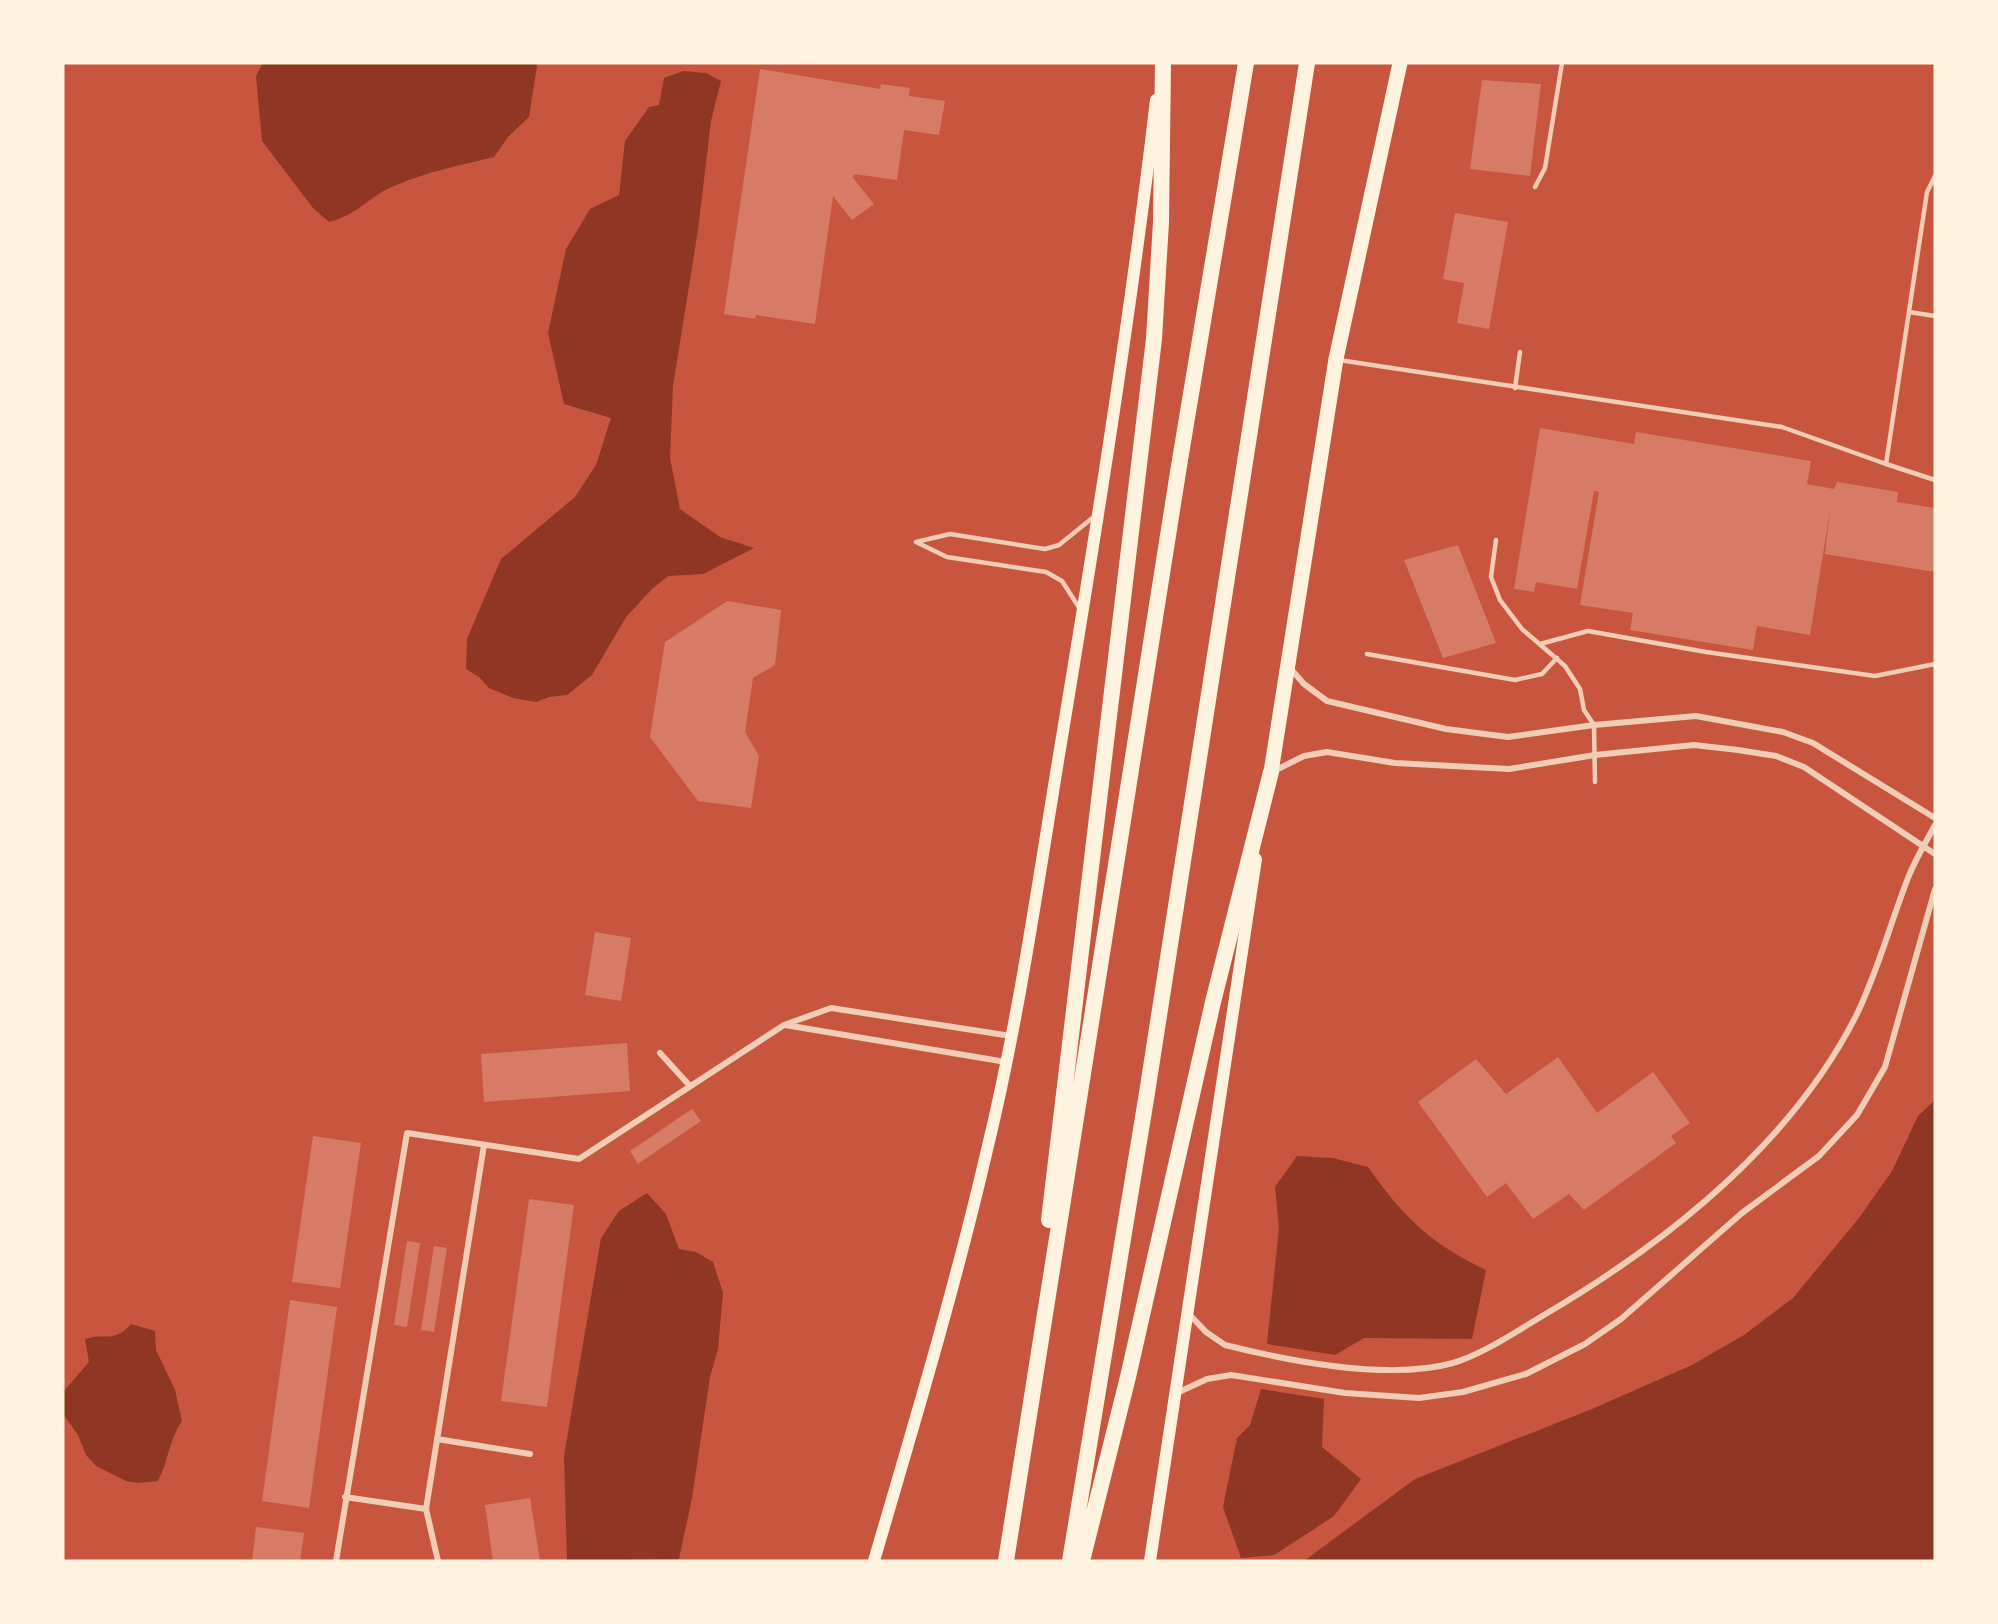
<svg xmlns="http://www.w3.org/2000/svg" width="1998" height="1624" font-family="'Public Sans',sans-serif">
<rect width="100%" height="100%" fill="#c8553d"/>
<path fill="#8f3625" d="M 263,63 L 536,63 L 537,66 L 529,117 L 508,137 L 494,157 C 461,165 426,172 394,186 C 369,196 360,214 329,222 L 313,208 L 262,141 L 256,76 Z
M 683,71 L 706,73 L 721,81 L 711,121 L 698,230 L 673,386 L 670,458 L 680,509 L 720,537 L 754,548 L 703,574 L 668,576 L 652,589 L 626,617 L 592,675 L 567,695 L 549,697 L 536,702 L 513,698 L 489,688 L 479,677 L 466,669 L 467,639 L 501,559 L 575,497 L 596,465 L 611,418 L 564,404 L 548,333 L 566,249 L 590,209 L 619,195 L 625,141 L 649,107 L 659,105 L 664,78 Z
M 1935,1100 L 1935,1561 L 1304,1561 L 1415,1479 L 1592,1409 L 1692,1365 L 1744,1335 L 1793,1298 L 1859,1218 L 1892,1171 L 1918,1116 Z
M 1297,1156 L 1333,1158 L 1368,1167 C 1403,1217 1431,1244 1486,1270 L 1472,1339 L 1364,1338 L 1335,1355 L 1267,1344 L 1279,1228 L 1275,1187 Z
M 647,1193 L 666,1214 L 679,1249 L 696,1252 L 713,1262 L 723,1293 L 718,1349 L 710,1377 L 692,1498 L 679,1559 L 567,1561 L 564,1456 L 601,1238 L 619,1211 Z
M 131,1324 L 155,1331 L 156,1350 L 175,1390 L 182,1421 C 169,1439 169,1459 158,1481 L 138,1483 L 126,1481 L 96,1466 L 86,1455 L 78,1435 L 63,1414 L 63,1392 L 89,1362 L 85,1339 C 106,1332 113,1344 131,1324 Z
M 1261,1389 L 1324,1399 L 1322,1447 L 1361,1479 L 1334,1516 L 1302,1537 L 1274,1555 L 1241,1558 L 1223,1507 L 1237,1438 L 1250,1425 Z"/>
<path fill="#d67c66" d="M 760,69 L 880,89 L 881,84 L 910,88 L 909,96 L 945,101 L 939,135 L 904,130 L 897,180 L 854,174 L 853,178 L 874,204 L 852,220 L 833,196 L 815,324 L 756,315 L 755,319 L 724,314 Z
M 1482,80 L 1541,84 L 1530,176 L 1470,169 Z
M 1455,213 L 1508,222 L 1489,329 L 1457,323 L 1464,283 L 1443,279 Z
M 1540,428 L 1634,444 L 1636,432 L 1811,461 L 1807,484 L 1834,489 L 1837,482 L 1898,492 L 1897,502 L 1935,508 L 1935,572 L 1825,554 L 1830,510 L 1810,635 L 1757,626 L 1753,650 L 1630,630 L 1633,613 L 1580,605 L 1599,492 L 1594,491 L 1577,589 L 1536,582 L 1534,592 L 1514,589 Z
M 1458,545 L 1496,643 L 1443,658 L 1404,560 Z
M 727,601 L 781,610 L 775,665 L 753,678 L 745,732 L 759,756 L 751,808 L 698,801 L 650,737 L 665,642 Z
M 595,932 L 631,938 L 621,1001 L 585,995 Z
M 627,1043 L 630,1091 L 484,1102 L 481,1054 Z
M 1558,1057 L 1597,1113 L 1653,1072 L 1690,1123 L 1671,1136 L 1676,1143 L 1584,1210 L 1569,1194 L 1533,1219 L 1506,1183 L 1487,1197 L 1418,1102 L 1476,1059 L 1506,1094 Z
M 692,1109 L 701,1121 L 638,1164 L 630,1151 Z
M 313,1136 L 361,1143 L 340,1288 L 292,1282 Z
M 529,1199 L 574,1205 L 547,1407 L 501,1401 Z
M 407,1241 L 420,1243 L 407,1327 L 394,1325 Z
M 434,1246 L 447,1248 L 434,1332 L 421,1330 Z
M 290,1300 L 337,1307 L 309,1508 L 262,1501 Z
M 530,1498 L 540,1561 L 493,1561 L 485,1505 Z
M 256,1527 L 304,1533 L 300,1561 L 252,1561 Z"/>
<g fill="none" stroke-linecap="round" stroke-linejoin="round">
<path stroke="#f1ccb7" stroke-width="4.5" d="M 1935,176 L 1927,192 L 1886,464 L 1935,480
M 1535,187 L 1545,168 L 1562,63
M 1909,312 L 1935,316
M 1339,360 L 1782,427 L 1886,464
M 1515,388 L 1520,352
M 1496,540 L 1491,577 L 1500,600 L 1522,629 L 1565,666 L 1580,689 L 1584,710 L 1594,725 L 1595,782
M 916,542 L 950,534 L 1045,549 L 1059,545 L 1096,515
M 916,542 L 947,557 L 1046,572 L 1062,581 L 1080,609
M 1540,644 L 1588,631 L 1706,652 L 1875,676 L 1935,664
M 1367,654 L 1515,680 L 1542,674 L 1557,658"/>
<path stroke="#f1ccb7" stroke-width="6" d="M 1289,667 L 1304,684 L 1327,701 L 1446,729 L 1508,737 L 1594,725 L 1696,716 L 1783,732 L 1813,743 L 1935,818
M 1272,772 L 1304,756 L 1327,752 L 1395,763 L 1509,769 L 1595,755 L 1694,745 L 1738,750 L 1776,756 L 1804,767 L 1935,854
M 785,1025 L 1006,1062
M 660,1053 L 690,1086
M 1189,1314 L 1206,1332 L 1225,1345 C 1289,1361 1388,1381 1453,1363 C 1483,1354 1517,1331 1544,1315 C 1666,1243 1791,1144 1856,1016 C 1878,971 1890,924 1908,878 C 1915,860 1926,842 1935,825
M 1177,1393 L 1207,1379 L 1231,1375 L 1345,1393 L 1419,1398 L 1463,1392 L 1526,1374 L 1585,1344 L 1621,1319 L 1742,1213 L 1819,1156 L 1857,1115 L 1885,1067 L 1935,889
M 437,1439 L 530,1454
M 345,1497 L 426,1509
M 336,1561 L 407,1133 L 579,1159 L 784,1025 L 831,1008 L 1011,1036
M 438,1561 L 426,1509 L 484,1145"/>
<path stroke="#fff3e0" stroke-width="12" d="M 874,1561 C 914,1424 955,1288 987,1150 C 1020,1014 1039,875 1062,737 C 1097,525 1131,313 1156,100
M 1150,1561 L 1256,859"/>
<path stroke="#fff3e0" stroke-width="15" d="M 1271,772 L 1336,359 L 1400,63"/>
<path stroke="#fff3e0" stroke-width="16" d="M 1049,1220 L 1154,339 L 1161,222 L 1163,63
M 1006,1561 L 1179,466 L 1246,63
M 1070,1561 L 1147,1093 L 1307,63
M 1082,1561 L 1128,1377 L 1213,1002 L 1271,772"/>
</g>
<rect width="1998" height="1624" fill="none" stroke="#fff3e0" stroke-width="129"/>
</svg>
